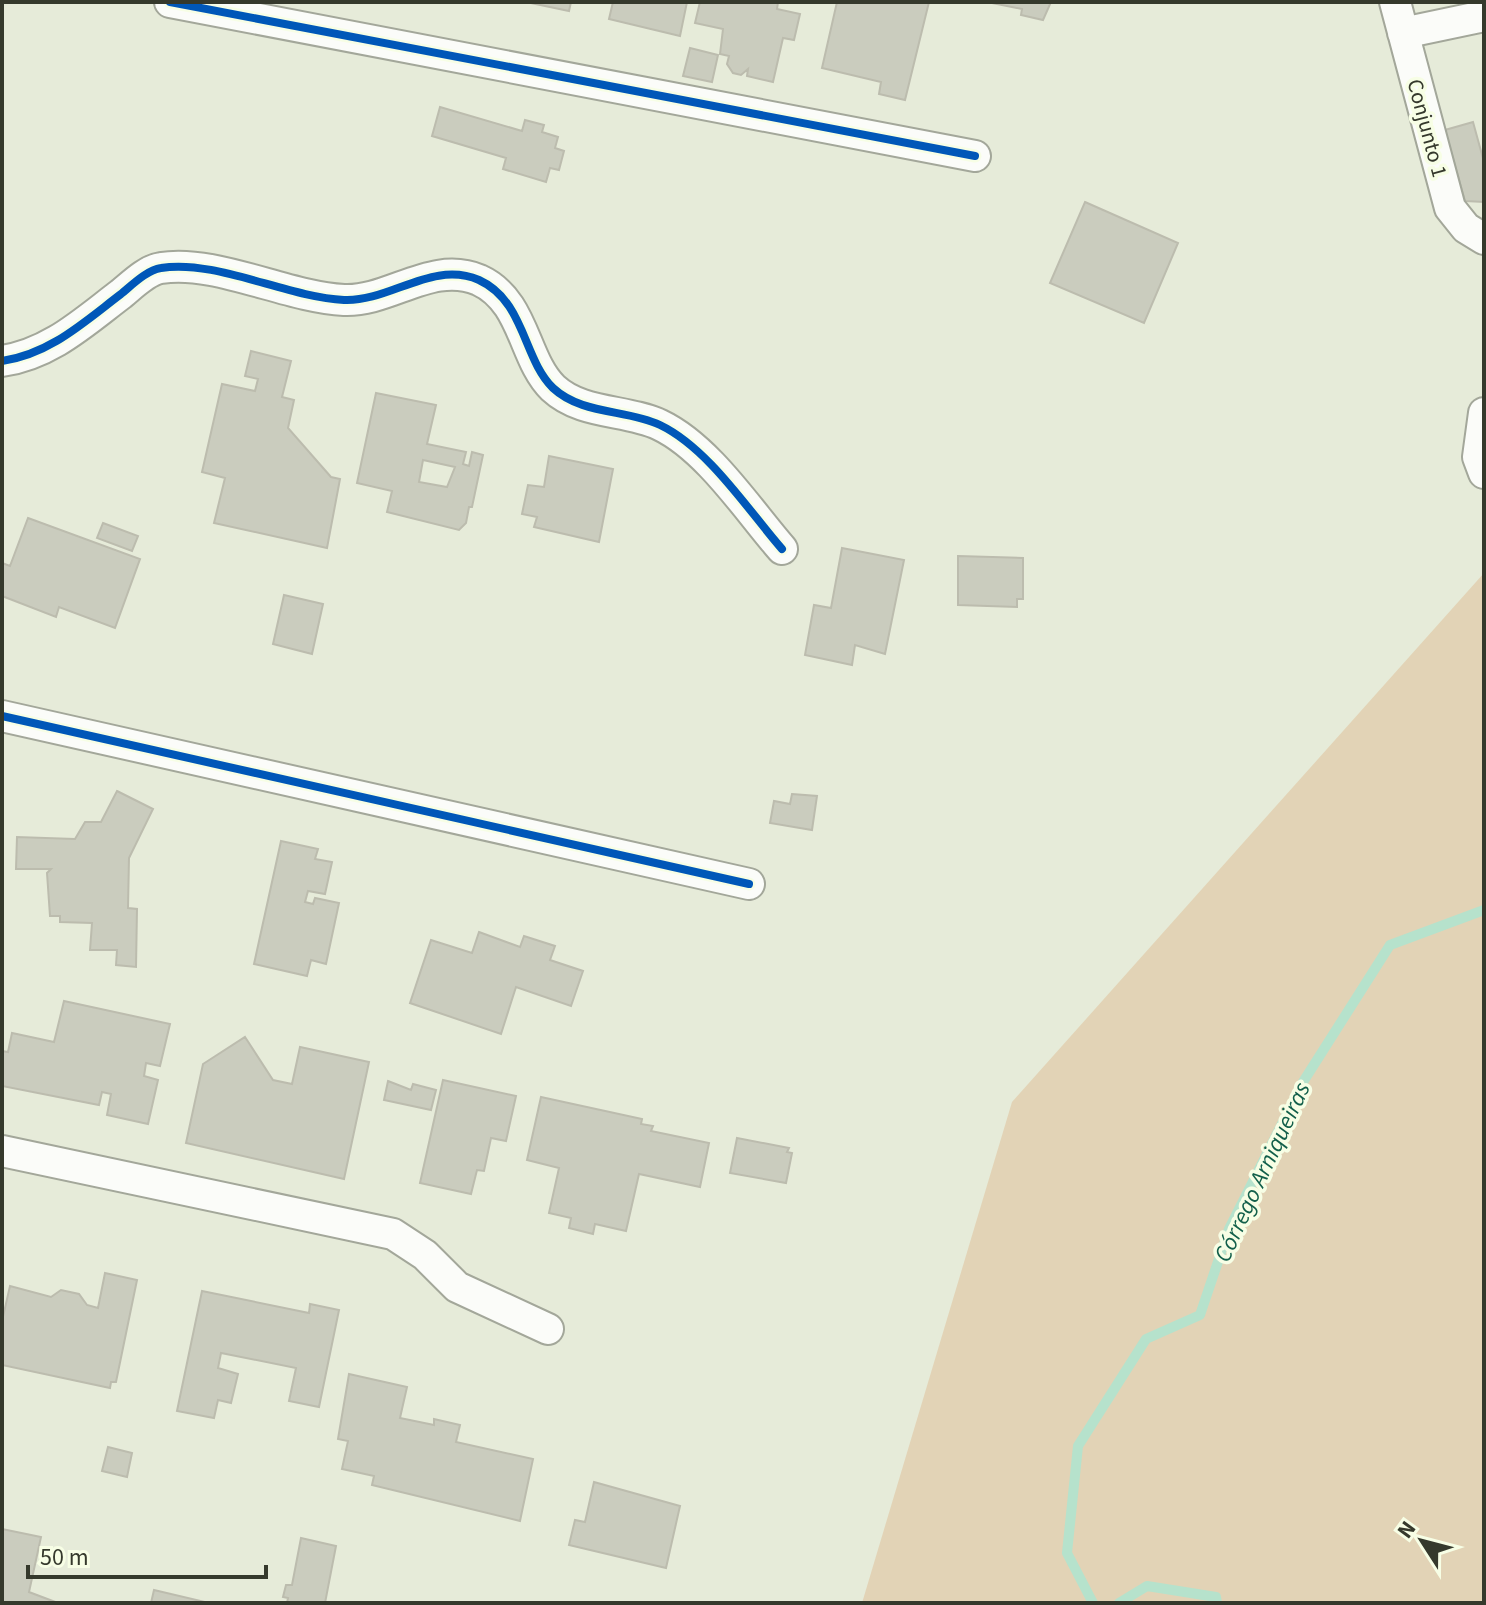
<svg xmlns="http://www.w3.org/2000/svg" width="1486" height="1605" font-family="'Source Sans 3',sans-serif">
<rect width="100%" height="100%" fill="#e6ebd9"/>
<path fill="#e2d3b6" d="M 1484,573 L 1484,1603 L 862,1603 L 1012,1102 Z"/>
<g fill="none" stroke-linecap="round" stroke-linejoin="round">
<path stroke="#b6e2cc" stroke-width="10" d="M 1093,1603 L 1067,1553 L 1078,1446 L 1146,1339 L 1200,1315 L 1229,1229 L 1303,1082 L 1390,945 L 1484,910
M 1119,1603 L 1147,1586 L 1216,1597 L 1217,1603"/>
</g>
<path fill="#caccbe" stroke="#bcbcae" stroke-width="2" fill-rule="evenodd" d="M 526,2 L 571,2 L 569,11 Z
M 613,2 L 687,2 L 680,36 L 609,19 Z
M 700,2 L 778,2 L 777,9 L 800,14 L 794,40 L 783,38 L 773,82 L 747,76 L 748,69 L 741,75 L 733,73 L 727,64 L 729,56 L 720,54 L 723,29 L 695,23 Z
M 837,2 L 929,2 L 905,100 L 879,94 L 881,82 L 822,68 Z
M 987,2 L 1051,2 L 1043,20 L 1021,15 L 1022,9 Z
M 690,48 L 718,55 L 712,82 L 683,76 Z
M 440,107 L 522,131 L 525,120 L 544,125 L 542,132 L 558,137 L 555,148 L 564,151 L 559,170 L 550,168 L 546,182 L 503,169 L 506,158 L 432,136 Z
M 1473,122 L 1484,162 L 1484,202 L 1465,201 L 1445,130 Z
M 1085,202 L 1178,243 L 1144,323 L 1050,283 Z
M 251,351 L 291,361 L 282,397 L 294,400 L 288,428 L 331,477 L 340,479 L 327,548 L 214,523 L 225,478 L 202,472 L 222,384 L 255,391 L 258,379 L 245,376 Z
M 376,393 L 436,405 L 427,444 L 466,452 L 463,464 L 469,466 L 472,452 L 483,455 L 472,507 L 469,507 L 466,523 L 459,530 L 387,512 L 392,491 L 357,483 ZM 423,460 L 455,467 L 447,487 L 419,482 Z
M 549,456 L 613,469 L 599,542 L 534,527 L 537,517 L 522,514 L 528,485 L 544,487 Z
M 28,518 L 140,559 L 115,628 L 59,607 L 56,617 L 2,596 L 2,563 L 10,566 Z
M 103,523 L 138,536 L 132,551 L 97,538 Z
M 842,548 L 904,560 L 885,654 L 855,645 L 852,665 L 805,655 L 814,605 L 831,608 Z
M 958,556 L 1023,558 L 1023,599 L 1017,599 L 1017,607 L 958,605 Z
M 284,595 L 323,604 L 312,654 L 273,644 Z
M 117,791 L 153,809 L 129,858 L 128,908 L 137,909 L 136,967 L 116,965 L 117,950 L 90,950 L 92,923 L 60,922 L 60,916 L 50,916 L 47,873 L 51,869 L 16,869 L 17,837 L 75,839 L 85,822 L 101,822 Z
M 792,794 L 817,796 L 812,830 L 770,823 L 774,801 L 790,804 Z
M 281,841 L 318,849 L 315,859 L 332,862 L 325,894 L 308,891 L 305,902 L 313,904 L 315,898 L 339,903 L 326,964 L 311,960 L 307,976 L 254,964 Z
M 479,932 L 520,947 L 524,936 L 555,946 L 550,960 L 583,971 L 571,1006 L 516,987 L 501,1034 L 410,1003 L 431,940 L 472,953 Z
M 64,1001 L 170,1024 L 160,1066 L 146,1063 L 144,1076 L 158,1080 L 148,1124 L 107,1115 L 111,1094 L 102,1092 L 99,1105 L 2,1086 L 2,1051 L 8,1052 L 12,1033 L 54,1042 Z
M 245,1037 L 273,1080 L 292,1084 L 300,1047 L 369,1062 L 344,1179 L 186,1143 L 203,1064 Z
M 443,1080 L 516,1096 L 506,1141 L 491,1138 L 484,1171 L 477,1170 L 471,1194 L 420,1183 Z
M 388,1081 L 411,1090 L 413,1084 L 436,1090 L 431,1110 L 384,1100 Z
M 541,1097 L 642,1119 L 641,1124 L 653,1126 L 651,1131 L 709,1143 L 700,1187 L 639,1174 L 626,1231 L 595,1224 L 593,1234 L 569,1228 L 571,1218 L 549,1213 L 559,1168 L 527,1160 Z
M 737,1138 L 789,1148 L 787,1152 L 792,1153 L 786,1183 L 730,1173 Z
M 105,1273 L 137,1280 L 116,1382 L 111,1382 L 110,1388 L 2,1365 L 2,1321 L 10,1286 L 51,1297 L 61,1290 L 79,1294 L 87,1305 L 98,1308 Z
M 202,1291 L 309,1313 L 310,1304 L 339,1310 L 319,1407 L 289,1401 L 296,1368 L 221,1353 L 218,1368 L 238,1374 L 231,1403 L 218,1400 L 214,1418 L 177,1411 Z
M 349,1374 L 407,1387 L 400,1418 L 434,1425 L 434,1419 L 460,1425 L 456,1442 L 533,1459 L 520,1521 L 372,1485 L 374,1476 L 342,1469 L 348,1441 L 338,1439 Z
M 108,1447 L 132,1453 L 127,1477 L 102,1471 Z
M 594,1482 L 680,1506 L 666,1568 L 569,1545 L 575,1520 L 585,1522 Z
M 2,1529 L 41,1537 L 29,1592 L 58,1603 L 2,1603 Z
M 301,1538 L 336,1546 L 325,1603 L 287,1603 L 288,1598 L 283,1597 L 286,1585 L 292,1585 Z
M 154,1590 L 205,1602 L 205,1603 L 151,1603 Z"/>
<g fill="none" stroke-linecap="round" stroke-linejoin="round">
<g stroke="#a3a79a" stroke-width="34">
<path id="minor" d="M 170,2 L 975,156
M 1395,2 L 1450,208 L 1466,228 L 1484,239
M 1403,33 L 1484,16
M 2,361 C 50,354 84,322 121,294 C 132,285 147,270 161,268 C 215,259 286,297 344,300 C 390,302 432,260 479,280 C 525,301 523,359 553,388 C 582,415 626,409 660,425 C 708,448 748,510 782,549
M 1484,413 L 1478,457 L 1484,473
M 2,716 L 749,884
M 2,1151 L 393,1234 L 425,1255 L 457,1287 L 548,1329"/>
</g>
<use href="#minor" stroke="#fbfcf9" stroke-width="30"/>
<g stroke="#f7fee5" stroke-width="13">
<path id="cycleway" d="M 170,2 L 975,156
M 2,361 C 50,354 84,322 121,294 C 132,285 147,270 161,268 C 215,259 286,297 344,300 C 390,302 432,260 479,280 C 525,301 523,359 553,388 C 582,415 626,409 660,425 C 708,448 748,510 782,549
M 2,716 L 749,884"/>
</g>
<use href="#cycleway" stroke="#0057b8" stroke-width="8"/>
</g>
<g text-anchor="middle" stroke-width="7" stroke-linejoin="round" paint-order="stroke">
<g font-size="22" fill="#35392c" stroke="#f7fee5">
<text transform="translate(1428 128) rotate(75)" y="8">Conjunto 1</text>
</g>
<g font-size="24" font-style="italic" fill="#125f4a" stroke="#f7fee5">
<text transform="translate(1262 1172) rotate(-65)" y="8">Córrego Arniqueiras</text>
</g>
</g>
<rect width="1486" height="1605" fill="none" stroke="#35392c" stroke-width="8"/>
<g transform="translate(1422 1541) rotate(306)" stroke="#f7fee5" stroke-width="6" paint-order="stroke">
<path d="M0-6L14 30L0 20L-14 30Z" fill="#35392c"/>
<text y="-12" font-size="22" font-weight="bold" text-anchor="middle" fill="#35392c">N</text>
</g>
<path d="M28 1565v12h238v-12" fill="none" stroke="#35392c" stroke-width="4"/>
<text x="40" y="1565" font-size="24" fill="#35392c" stroke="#f7fee5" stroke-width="6" paint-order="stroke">50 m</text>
</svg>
